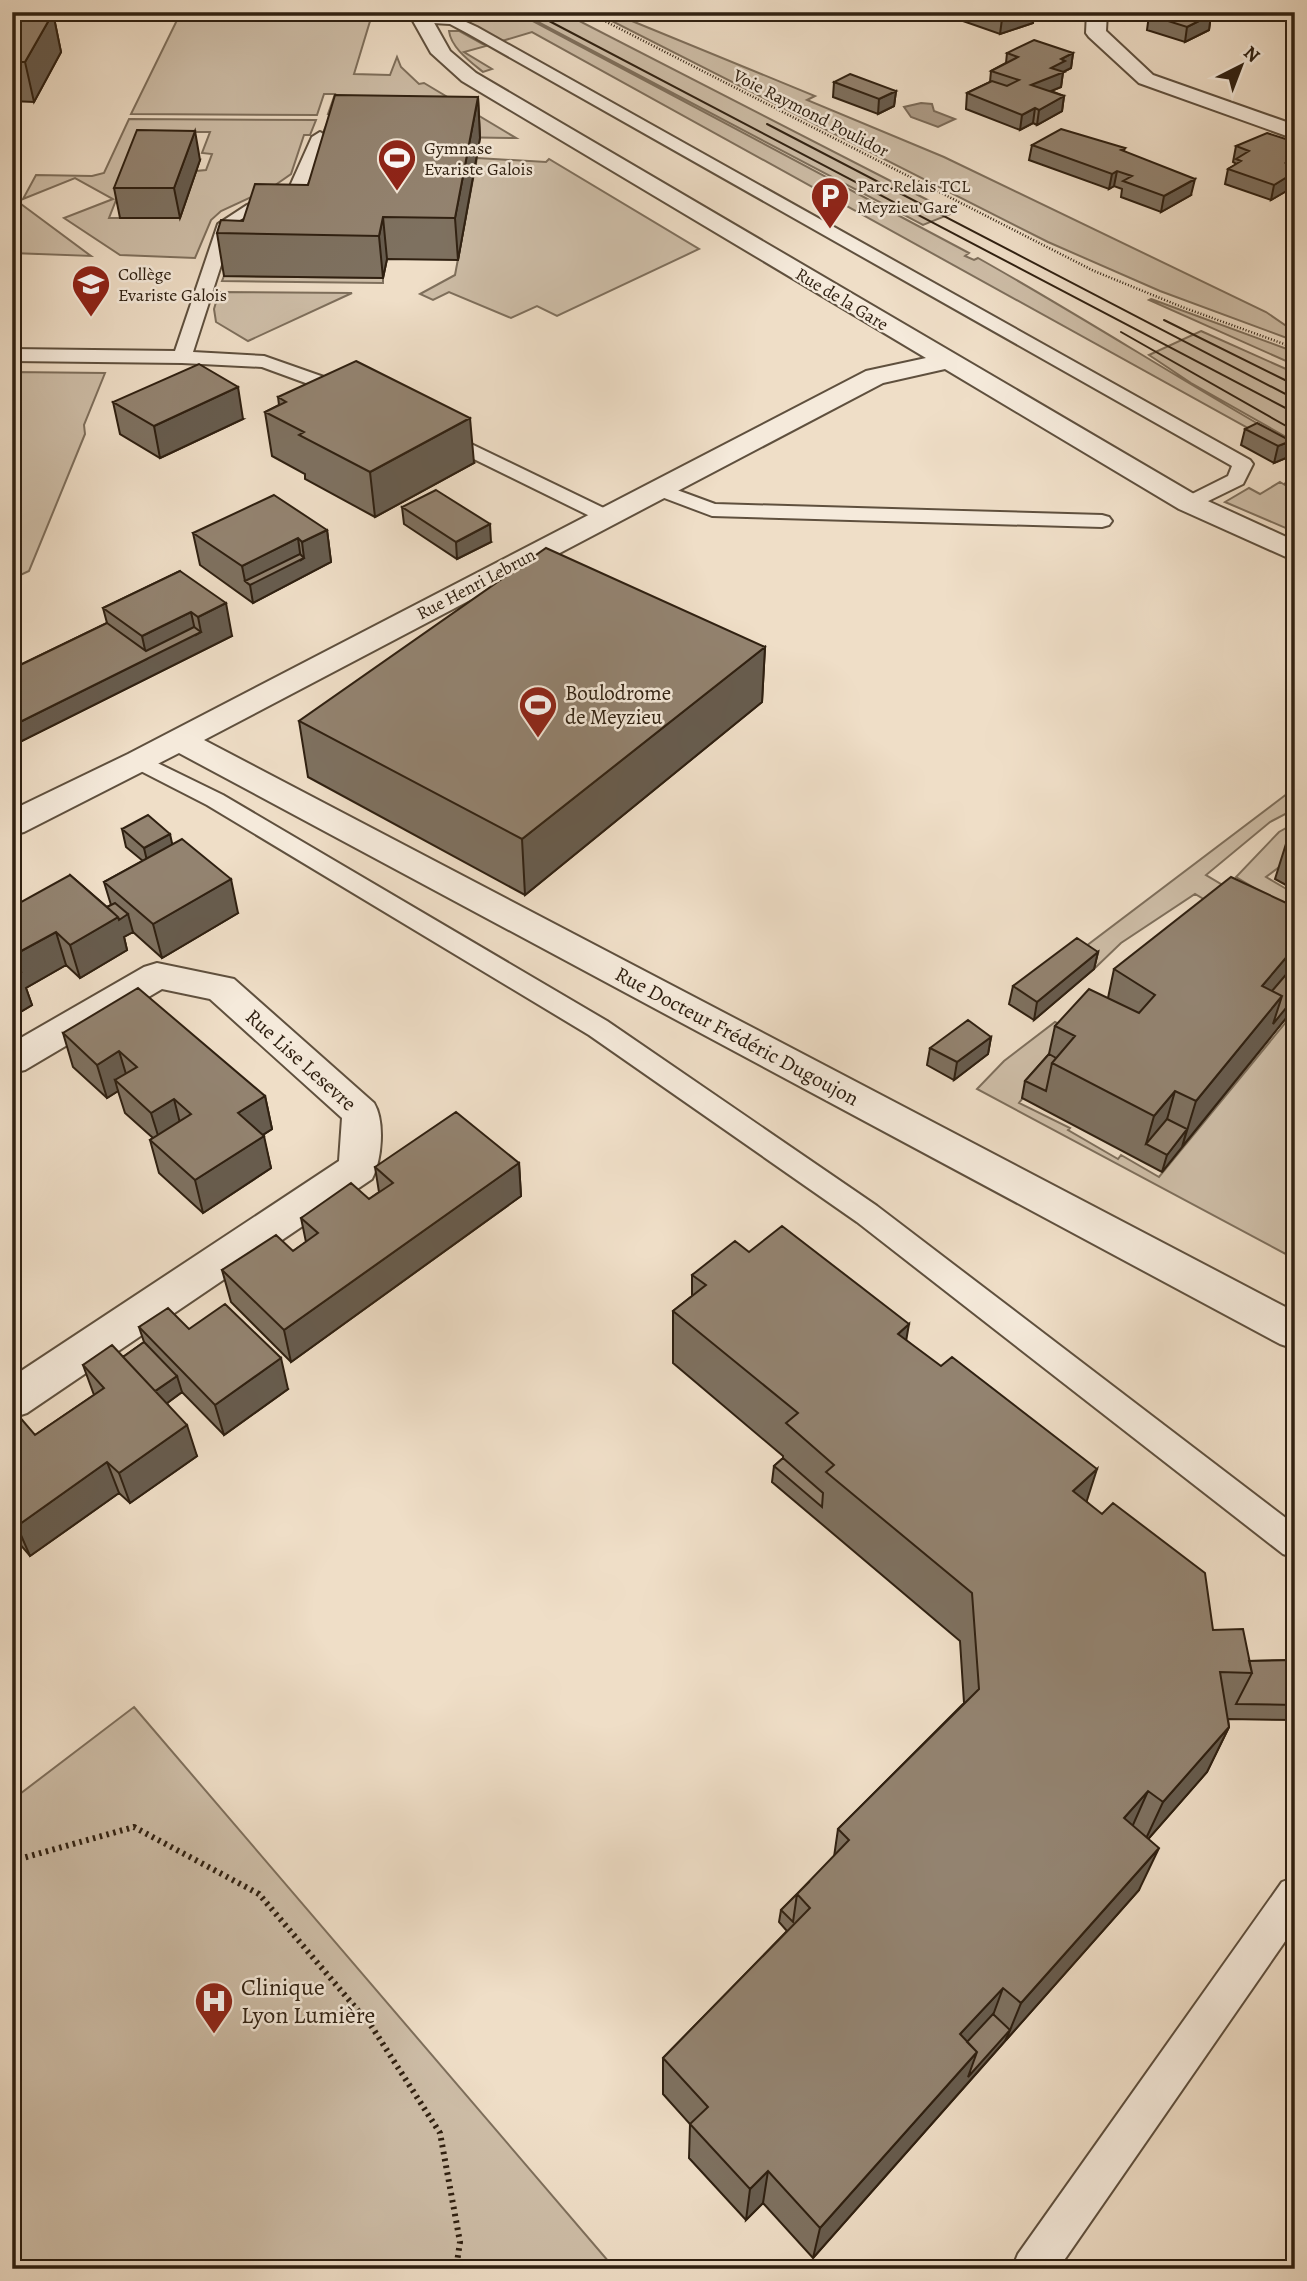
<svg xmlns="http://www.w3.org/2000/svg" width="1307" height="2281" font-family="Alegreya,serif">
<rect width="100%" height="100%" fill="#efdec7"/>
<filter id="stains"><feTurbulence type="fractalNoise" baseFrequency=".00286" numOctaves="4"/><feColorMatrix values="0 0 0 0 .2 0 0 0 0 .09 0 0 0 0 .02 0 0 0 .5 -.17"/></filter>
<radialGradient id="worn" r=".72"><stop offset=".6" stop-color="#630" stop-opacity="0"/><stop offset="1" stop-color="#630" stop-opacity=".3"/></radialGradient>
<path fill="#cebea8" stroke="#7e6f5c" stroke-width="2" fill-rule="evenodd" d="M 181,12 L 389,12 L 391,17 L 371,18 L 354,74 L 390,75 L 397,57 L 401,67 L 419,84 L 424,83 L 516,138 L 322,135 L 328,121 L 335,114 L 328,114 L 335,94 L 324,94 L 317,115 L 131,114 Z
M 451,12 L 516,12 L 969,253 L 965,256 L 974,260 L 978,258 C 1085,318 1188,385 1295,445 L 1295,454 L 532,32 L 502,41 Z
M 519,12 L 562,12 L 953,213 L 923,225 Z
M 610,12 L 815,96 L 807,100 L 944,157 L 1266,312 L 1295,332 L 1295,341 L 1160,291 L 1048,242 L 596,13 Z
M 449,31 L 459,31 L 486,46 L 464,52 L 492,69 L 483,72 C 471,62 451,48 449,31 Z
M 129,119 L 316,120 L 310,135 L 304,135 L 291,174 L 271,188 L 221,211 L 211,220 L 195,258 L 120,255 L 64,218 L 113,199 L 75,178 L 23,199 L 36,175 L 92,176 L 104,173 ZM 151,132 L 210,132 L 202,153 L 212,154 L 206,170 L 196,171 L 179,218 L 109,218 L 135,152 Z
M 477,158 L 546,162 L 549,159 L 699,249 L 557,316 L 537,306 L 511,318 L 449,292 L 433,300 L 420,294 L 455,275 Z
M 21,204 L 91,256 L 12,253 L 12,220 Z
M 224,276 L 383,278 L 383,283 L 222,281 Z
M 219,292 L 352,293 L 248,341 L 216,322 L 214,309 Z
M 1151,299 L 1295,352 L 1295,365 L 1149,300 Z
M 1201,331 L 1295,373 L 1295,442 L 1191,383 L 1149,355 Z
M 12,372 L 105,373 L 84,425 L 85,434 L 29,571 L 12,579 Z
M 1280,482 L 1295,491 L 1295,532 L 1225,502 L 1249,488 L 1260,494 Z
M 1292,790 L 1295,791 L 1295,809 L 1270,822 L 1206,875 L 1295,928 L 1295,954 L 1195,894 L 1121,943 L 1094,969 L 1073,956 Z
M 1295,823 L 1295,855 L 1266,877 L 1295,894 L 1295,912 L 1236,877 L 1279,832 Z
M 1295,1011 L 1295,1259 L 977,1089 L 1004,1061 L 1055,1022 L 1075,1032 L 1019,1103 L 1070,1128 L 1068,1130 L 1118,1159 L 1121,1155 L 1159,1177 Z
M 134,1707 L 615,2269 L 12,2269 L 12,1800 Z"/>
<path fill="#ae9d89" stroke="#7b6b59" stroke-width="2" d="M 921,103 L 932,104 L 934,111 L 955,119 L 938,127 L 911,117 L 904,107 Z"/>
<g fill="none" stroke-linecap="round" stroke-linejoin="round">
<g stroke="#5f503e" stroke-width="4">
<path id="service" d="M 421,15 L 453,16 L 477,27 L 1250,460 L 1253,464 L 1243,484 L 1196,507 L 1182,507 L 1179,503 L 1182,499 L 1228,476 L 1232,466 L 467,33 L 450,24 L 416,22 L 414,19 L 416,16 Z
M 320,132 L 328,137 L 303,193 L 259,213 L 232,231 L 193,352 L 264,356 L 358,389 L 361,393 L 358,397 L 344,397 L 262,367 L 182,363 L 12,361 L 12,349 L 175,351 L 218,224 L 247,205 L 290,186 L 312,137 Z
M 438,428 L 612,512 L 615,516 L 612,520 L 598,520 L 431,438 L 428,434 Z
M 658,483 L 715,504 L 1102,515 L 1109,517 L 1112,521 L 1109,525 L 1102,527 L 712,516 L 651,493 L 648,489 L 651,485 Z
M 139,754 L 223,795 L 607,1021 L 877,1206 L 1295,1525 L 1295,1558 L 1283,1554 L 857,1222 L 589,1035 L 207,805 L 131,766 L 127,761 L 131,756 Z
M 1295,1877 L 1295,1927 L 1058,2269 L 1012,2269 L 1018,2254 L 1282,1882 Z"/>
</g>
<g stroke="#5f503e" stroke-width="4">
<path id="minor" d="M 408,12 L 428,12 L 450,51 L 476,73 L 1199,497 L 1295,541 L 1295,561 L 1179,509 L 945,369 L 883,383 L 204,740 L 1295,1312 L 1295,1349 L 1280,1344 L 179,753 L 24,832 L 12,835 L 12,810 L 128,754 L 866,371 L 926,358 L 462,81 L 431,53 Z
M 1087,12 L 1107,12 L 1106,31 L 1153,75 L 1295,125 L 1295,139 L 1139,83 L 1089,37 L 1086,33 Z
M 157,963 L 234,979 L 374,1103 C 385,1121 382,1160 372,1179 L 27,1413 L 12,1418 L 12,1377 L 339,1161 L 342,1118 L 210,999 L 162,989 L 25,1070 L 12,1073 L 12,1043 L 144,967 Z"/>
</g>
<path stroke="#2f2011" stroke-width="2.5" stroke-dasharray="1 2" stroke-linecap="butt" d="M 587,12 L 1094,271 L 1182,307 L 1295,348"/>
<path stroke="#2f2011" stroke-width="3.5" stroke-dasharray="2 2.5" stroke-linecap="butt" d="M 1285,482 L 1295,487"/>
<path stroke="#2f2011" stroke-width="6" stroke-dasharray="2.5 4.5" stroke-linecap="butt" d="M 12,1861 L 134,1827 L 259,1894 L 372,2027 L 440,2133 L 460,2242 L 456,2269"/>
<use href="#service" fill="#f5eadb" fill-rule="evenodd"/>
<use href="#minor" fill="#f5eadb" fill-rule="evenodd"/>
<path stroke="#2f2011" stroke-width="2" d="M 532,12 L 1295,413
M 767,124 L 1295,399
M 1164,320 L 1295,385
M 1121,332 L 1295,431"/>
</g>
<path fill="#7e7160" stroke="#2f2011" stroke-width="2" d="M 12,12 L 53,13 L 61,52 L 34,102 L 12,101 Z
M 819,12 L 857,12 L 841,20 Z
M 964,12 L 1034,12 L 1033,23 L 1000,34 L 963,21 Z
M 1149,15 L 1211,15 L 1209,30 L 1185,42 L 1147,30 Z
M 1007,53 L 1073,53 L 1071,68 L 1063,72 L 1061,87 L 1051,91 L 1064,96 L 1062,111 L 1037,125 L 1033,123 L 1020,130 L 966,109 L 967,93 L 990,82 L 991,71 L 1006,63 Z
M 834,82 L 896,91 L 894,106 L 878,114 L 833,97 Z
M 478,97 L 480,138 L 458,260 L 387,259 L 383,278 L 224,276 L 217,233 Z
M 1295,142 L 1295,186 L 1271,200 L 1225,184 L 1228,169 L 1235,165 L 1235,163 L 1233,162 L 1236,146 Z
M 1032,145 L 1125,148 L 1124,151 L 1191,195 L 1161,212 L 1121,197 L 1122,189 L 1114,186 L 1109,189 L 1029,160 Z
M 200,160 L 180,218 L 120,218 L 114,188 Z
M 278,397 L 474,463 L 375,517 L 305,479 L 305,474 L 272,456 L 265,412 L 279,405 Z
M 113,402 L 243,419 L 160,458 L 120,434 Z
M 1245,429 L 1291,441 L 1286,458 L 1274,463 L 1241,445 Z
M 402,507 L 491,542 L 457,559 L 404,524 Z
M 327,530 L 331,562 L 253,603 L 200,565 L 193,533 Z
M 180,571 L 232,636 L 12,746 L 12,669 L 107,623 L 103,608 Z
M 765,647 L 762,702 L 525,895 L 308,777 L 299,721 Z
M 1295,815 L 1295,890 L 1275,879 Z
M 122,829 L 172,844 L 238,913 L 162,958 L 133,932 L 124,937 L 127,950 L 80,978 L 66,965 L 26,988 L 32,1005 L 12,1017 L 70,875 L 107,907 L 111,905 L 104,882 L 143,861 L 126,847 Z
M 1295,907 L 1295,1007 L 1162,1172 L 1022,1098 L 1025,1081 L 1049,1054 L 1055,1026 L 1108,998 L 1114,969 Z
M 1098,952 L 1094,969 L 1034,1020 L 1009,1004 L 1013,986 Z
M 63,1033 L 265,1096 L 272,1129 L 263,1135 L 271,1168 L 203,1213 L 159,1173 L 150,1140 L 153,1138 L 125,1113 L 118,1091 L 107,1098 L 73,1067 Z
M 991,1037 L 988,1054 L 954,1080 L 927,1065 L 930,1048 Z
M 519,1163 L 521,1196 L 291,1362 L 231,1302 L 222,1270 L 293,1251 L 306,1242 L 301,1218 L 369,1199 L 379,1192 L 375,1167 Z
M 749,1252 L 906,1340 L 1087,1502 L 1213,1630 L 1249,1661 L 1295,1660 L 1295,1720 L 1228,1719 L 1229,1727 L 1207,1772 L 1148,1839 L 1139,1890 L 813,2258 L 763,2203 L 746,2220 L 689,2158 L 690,2124 L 663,2094 L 663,2058 L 787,1931 L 779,1922 L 781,1910 L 834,1857 L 838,1829 L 964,1703 L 960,1641 L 772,1482 L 774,1466 L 783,1458 L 783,1456 L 673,1363 L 673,1311 L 692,1296 L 692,1275 Z
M 139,1327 L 189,1329 L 288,1389 L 224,1435 L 182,1392 L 167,1403 L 197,1456 L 130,1503 L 119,1493 L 30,1556 L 12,1535 L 12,1419 L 35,1435 L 94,1395 L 83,1365 L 123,1357 L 144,1342 Z"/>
<path fill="#675c4e" stroke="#2f2011" stroke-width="2" d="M 841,12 L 857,12 L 841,20 Z
M 1021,12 L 1034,12 L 1033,23 L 1000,34 L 1002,19 Z
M 53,13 L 61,52 L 34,102 L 25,62 Z
M 1211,15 L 1209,30 L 1185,42 L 1187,27 Z
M 1073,53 L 1071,68 L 1063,72 L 1061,87 L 1029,100 L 1031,85 L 1061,59 Z
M 896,91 L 894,106 L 878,114 L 879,99 Z
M 1064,96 L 1062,111 L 1037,125 L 1039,110 Z
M 478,97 L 480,138 L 458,260 L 455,218 Z
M 1035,108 L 1033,123 L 1020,130 L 1022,115 Z
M 195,131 L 200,160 L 180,218 L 174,188 Z
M 1295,158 L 1295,171 L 1286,163 Z
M 1117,171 L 1114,186 L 1109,189 L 1112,174 Z
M 1295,172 L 1295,186 L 1271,200 L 1274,185 Z
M 1195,179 L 1191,195 L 1161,212 L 1164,196 Z
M 383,217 L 387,259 L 383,278 L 379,236 Z
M 238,387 L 243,419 L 160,458 L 154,426 Z
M 470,418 L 474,463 L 375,517 L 370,472 Z
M 1291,441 L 1286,458 L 1274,463 L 1278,446 Z
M 490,524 L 491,542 L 457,559 L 456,542 Z
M 327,530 L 331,562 L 253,603 L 250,585 L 245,581 L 242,566 L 298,538 L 301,560 L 304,558 L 302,542 Z
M 226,603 L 232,636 L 12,746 L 12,726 L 147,659 L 142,636 L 191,612 L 196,635 L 201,632 L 198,617 Z
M 765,647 L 762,702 L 525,895 L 522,839 Z
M 170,834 L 174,852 L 148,865 L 144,848 Z
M 231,879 L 238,913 L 162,958 L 153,924 Z
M 128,914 L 133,932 L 124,937 L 127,950 L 80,978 L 70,945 L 118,917 Z
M 56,932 L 66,965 L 26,988 L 32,1005 L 12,1017 L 12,956 Z
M 1295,947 L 1295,974 L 1259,1018 L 1262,986 Z
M 1098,952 L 1094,969 L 1034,1020 L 1037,1002 Z
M 1282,996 L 1295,997 L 1295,1007 L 1182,1147 L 1196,1101 Z
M 991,1037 L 988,1054 L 954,1080 L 957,1062 Z
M 119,1051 L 129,1084 L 115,1080 L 118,1091 L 107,1098 L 97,1065 Z
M 1175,1091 L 1162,1137 L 1146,1144 L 1154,1116 Z
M 265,1096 L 272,1129 L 245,1146 L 238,1113 Z
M 174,1099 L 182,1131 L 161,1145 L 151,1113 Z
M 1187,1129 L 1182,1147 L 1162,1172 L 1167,1155 Z
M 264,1136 L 271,1168 L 203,1213 L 195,1180 Z
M 519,1163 L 521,1196 L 291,1362 L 284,1330 Z
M 909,1324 L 900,1376 L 898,1334 Z
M 281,1358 L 288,1389 L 224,1435 L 215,1405 Z
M 177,1376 L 182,1392 L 155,1412 L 150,1395 Z
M 187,1425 L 197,1456 L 130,1503 L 119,1473 Z
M 107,1462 L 119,1493 L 30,1556 L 17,1526 Z
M 1097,1469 L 1081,1519 L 1073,1491 Z
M 1229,1727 L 1207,1772 L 1143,1845 L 1163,1802 Z
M 1148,1791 L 1129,1834 L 1124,1818 Z
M 1159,1848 L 1139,1890 L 1006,2040 L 1021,2003 Z
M 1003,1988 L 989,2026 L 951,2060 L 960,2034 Z
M 1010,2030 L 1005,2041 L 813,2258 L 820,2228 L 977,2052 Z
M 768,2171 L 763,2203 L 746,2220 L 750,2189 Z"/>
<path fill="#938370" stroke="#2f2011" stroke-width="2" d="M 12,12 L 53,13 L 25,62 L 12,62 Z
M 981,12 L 1023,12 L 1002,19 Z
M 1155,12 L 1203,12 L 1211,15 L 1187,27 L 1149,15 Z
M 1034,40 L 1073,53 L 1061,59 L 1065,61 L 1051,68 L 1064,72 L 1031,85 L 1064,96 L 1039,110 L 1035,108 L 1022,115 L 967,93 L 992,81 L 1007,86 L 1019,80 L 991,71 L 1018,57 L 1007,53 Z
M 850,74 L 896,91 L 879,99 L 834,82 Z
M 335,95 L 478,97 L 455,218 L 383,217 L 379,236 L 217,233 L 221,220 L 243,221 L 255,184 L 308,185 Z
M 1061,129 L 1125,148 L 1121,150 L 1195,179 L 1164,196 L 1123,181 L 1132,176 L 1117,171 L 1112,174 L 1032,145 Z
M 137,130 L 195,131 L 174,188 L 114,188 Z
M 1267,133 L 1295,142 L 1295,158 L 1286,163 L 1295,167 L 1295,172 L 1274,185 L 1228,169 L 1241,161 L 1236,159 L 1249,151 L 1236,146 Z
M 356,361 L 470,418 L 370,472 L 299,435 L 304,432 L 265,412 L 286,402 L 278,397 Z
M 199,364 L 238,387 L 154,426 L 113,402 Z
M 1257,423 L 1291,441 L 1278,446 L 1245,429 Z
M 436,490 L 490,524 L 456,542 L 402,507 Z
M 274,495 L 327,530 L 302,542 L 298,538 L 242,566 L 193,533 Z
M 546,548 L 765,647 L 522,839 L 299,721 Z
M 300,554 L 304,558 L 250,585 L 245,581 Z
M 180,571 L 226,603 L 198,617 L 191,612 L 142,636 L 103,608 Z
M 107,623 L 146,651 L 194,627 L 201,632 L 12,726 L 12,669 Z
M 148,815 L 170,834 L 144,848 L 122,829 Z
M 182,839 L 231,879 L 153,924 L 104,882 Z
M 70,875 L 118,917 L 70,945 L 56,932 L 12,956 L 12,907 Z
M 1231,877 L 1295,907 L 1295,947 L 1262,986 L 1282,996 L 1196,1101 L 1175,1091 L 1154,1116 L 1052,1063 L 1075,1036 L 1055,1026 L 1089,989 L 1139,1013 L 1155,995 L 1114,969 Z
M 115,903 L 128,914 L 119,920 L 118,917 L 107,907 Z
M 1077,938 L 1098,952 L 1037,1002 L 1013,986 Z
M 12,963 L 21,972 L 12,977 Z
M 1295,964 L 1295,997 L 1273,1024 L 1282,996 L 1272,991 Z
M 138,988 L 265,1096 L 238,1113 L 264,1136 L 195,1180 L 150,1140 L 191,1114 L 174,1099 L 151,1113 L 115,1080 L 137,1067 L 119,1051 L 97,1065 L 63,1033 Z
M 968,1020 L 991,1037 L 957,1062 L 930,1048 Z
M 1049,1054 L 1056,1058 L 1052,1063 L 1046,1091 L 1025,1081 Z
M 456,1112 L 519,1163 L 284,1330 L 222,1270 L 276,1235 L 293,1251 L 318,1233 L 301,1218 L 351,1183 L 369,1199 L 393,1183 L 375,1167 Z
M 1167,1119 L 1187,1129 L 1167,1155 L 1146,1144 Z
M 782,1226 L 909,1324 L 898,1334 L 941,1366 L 952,1357 L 1097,1469 L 1073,1491 L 1102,1514 L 1113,1503 L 1205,1573 L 1213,1630 L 1243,1629 L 1252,1673 L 1220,1672 L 1229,1727 L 1163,1802 L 1148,1791 L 1124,1818 L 1159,1848 L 1021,2003 L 1003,1988 L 960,2034 L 977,2052 L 820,2228 L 768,2171 L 750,2189 L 690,2124 L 708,2107 L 663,2058 L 810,1908 L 797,1894 L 849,1840 L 838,1829 L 979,1689 L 972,1593 L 826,1472 L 834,1465 L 786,1423 L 798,1413 L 673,1311 L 706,1285 L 692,1275 L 735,1241 L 749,1252 Z
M 225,1304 L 281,1358 L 215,1405 L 139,1327 L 168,1308 L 189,1329 Z
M 144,1342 L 177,1376 L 155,1391 L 123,1357 Z
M 112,1345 L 187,1425 L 119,1473 L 107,1462 L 17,1526 L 12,1521 L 12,1419 L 18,1415 L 35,1435 L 104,1388 L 83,1365 Z
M 783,1458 L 823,1493 L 822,1507 L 774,1466 Z
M 1295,1660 L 1295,1705 L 1236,1704 L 1252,1673 L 1249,1661 Z
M 810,1881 L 797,1894 L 793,1922 L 781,1910 Z
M 993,2014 L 1010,2030 L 968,2077 L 977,2052 L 967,2042 Z"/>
<defs>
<g id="stadium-pin" transform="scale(2.0125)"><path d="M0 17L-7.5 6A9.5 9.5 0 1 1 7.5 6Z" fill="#8f2418" stroke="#f5eadb"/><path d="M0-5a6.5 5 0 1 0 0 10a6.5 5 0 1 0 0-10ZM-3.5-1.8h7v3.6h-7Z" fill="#fff"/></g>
<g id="parking-pin" transform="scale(2.0125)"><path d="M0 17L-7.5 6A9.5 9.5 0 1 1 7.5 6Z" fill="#8f2418" stroke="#f5eadb"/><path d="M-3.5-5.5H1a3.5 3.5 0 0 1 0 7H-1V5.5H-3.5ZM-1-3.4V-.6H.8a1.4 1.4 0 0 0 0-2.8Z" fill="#fff"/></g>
<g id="school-pin" transform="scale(2.0125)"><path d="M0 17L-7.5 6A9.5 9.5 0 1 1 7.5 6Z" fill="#8f2418" stroke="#f5eadb"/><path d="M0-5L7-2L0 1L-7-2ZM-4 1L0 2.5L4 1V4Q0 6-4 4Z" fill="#fff"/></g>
<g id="hospital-pin" transform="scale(2.0125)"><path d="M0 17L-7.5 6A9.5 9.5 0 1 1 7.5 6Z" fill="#8f2418" stroke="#f5eadb"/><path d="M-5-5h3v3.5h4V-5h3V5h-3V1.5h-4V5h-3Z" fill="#fff"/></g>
</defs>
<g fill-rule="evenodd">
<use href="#stadium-pin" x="397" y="158"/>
<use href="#parking-pin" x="830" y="196"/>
<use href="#school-pin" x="91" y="284"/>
<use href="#stadium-pin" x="538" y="705"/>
<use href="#hospital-pin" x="214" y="2001"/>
</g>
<g text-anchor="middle" stroke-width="5" stroke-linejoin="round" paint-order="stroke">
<g font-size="18" fill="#2f2011" stroke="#f5eadb">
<text transform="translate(811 113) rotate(27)" y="6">Voie Raymond Poulidor</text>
<text transform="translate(842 299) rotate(31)" y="6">Rue de la Gare</text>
<text transform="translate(476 584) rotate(-28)" y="6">Rue Henri Lebrun</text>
</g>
<g font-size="18" fill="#2f2011" stroke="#f5eadb" text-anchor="start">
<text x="424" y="154">Gymnase<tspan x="424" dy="21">Evariste Galois</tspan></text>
<text x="857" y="192">Parc Relais TCL<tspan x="857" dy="21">Meyzieu Gare</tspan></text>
<text x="118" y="280">Collège<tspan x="118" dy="21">Evariste Galois</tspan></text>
</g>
<g font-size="21" fill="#2f2011" stroke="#f5eadb" text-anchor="start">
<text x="565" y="700">Boulodrome<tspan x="565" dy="24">de Meyzieu</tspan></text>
</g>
<g font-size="21" fill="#2f2011" stroke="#f5eadb">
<text transform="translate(737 1036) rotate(28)" y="7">Rue Docteur Frédéric Dugoujon</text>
<text transform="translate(301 1060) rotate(42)" y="7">Rue Lise Lesevre</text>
</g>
<g font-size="24" fill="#2f2011" stroke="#f5eadb" text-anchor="start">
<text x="241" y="1995">Clinique<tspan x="241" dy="28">Lyon Lumière</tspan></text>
</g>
</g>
<rect width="1307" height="2281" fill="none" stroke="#efdec7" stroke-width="42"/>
<rect x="14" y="14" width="1279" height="2253" fill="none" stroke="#2f2011" stroke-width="3.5"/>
<rect x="21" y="21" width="1265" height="2239" fill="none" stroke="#2f2011" stroke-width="2"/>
<g transform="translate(1241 66) rotate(42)" stroke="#f5eadb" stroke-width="5" paint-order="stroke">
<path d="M0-5L12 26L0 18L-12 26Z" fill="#2f2011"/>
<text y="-10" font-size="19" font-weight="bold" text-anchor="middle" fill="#2f2011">N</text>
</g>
<rect width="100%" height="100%" filter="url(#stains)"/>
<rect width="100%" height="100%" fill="url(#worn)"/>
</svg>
